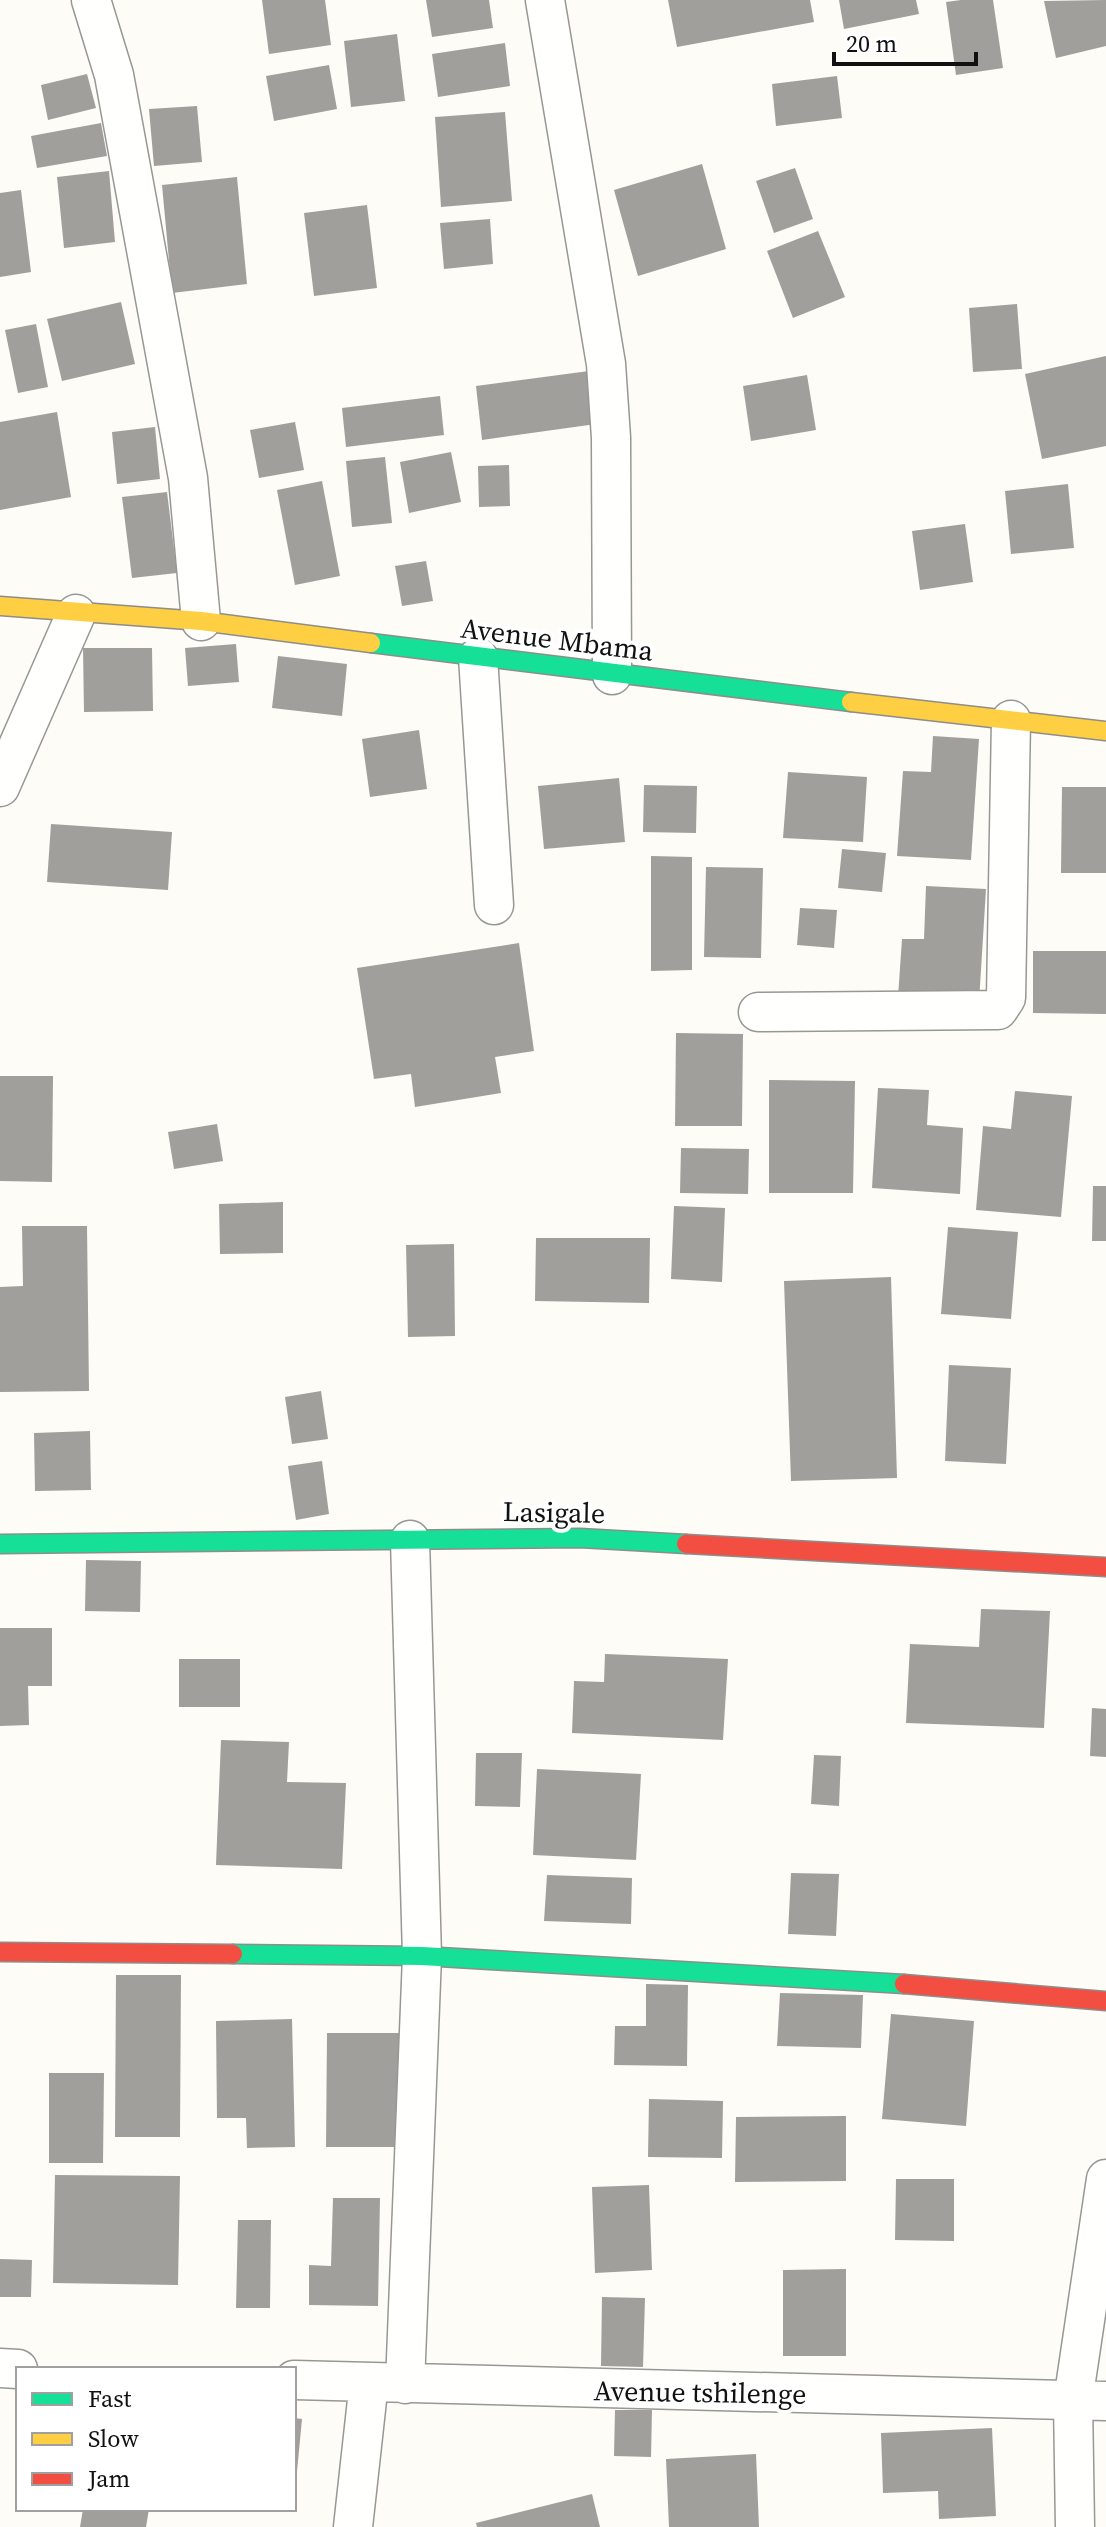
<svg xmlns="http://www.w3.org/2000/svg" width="1106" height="2527" font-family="'Source Serif 4',serif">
<rect width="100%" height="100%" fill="#fdfcf7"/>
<path fill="#a19f9c" d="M 262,0 L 325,0 L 331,45 L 269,54 Z
M 426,0 L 489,0 L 493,28 L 432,37 Z
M 668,0 L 810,0 L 814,22 L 677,47 Z
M 839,0 L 916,0 L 919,14 L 844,29 Z
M 961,0 L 993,0 L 1003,68 L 956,75 L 946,2 Z
M 1106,0 L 1106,46 L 1056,58 L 1044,1 Z
M 397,34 L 405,101 L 351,107 L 344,41 Z
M 505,43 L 510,86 L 438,97 L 432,54 Z
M 329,65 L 337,109 L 274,121 L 266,76 Z
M 87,74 L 96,108 L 48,120 L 41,85 Z
M 837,76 L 842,118 L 776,126 L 772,84 Z
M 197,106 L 202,162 L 154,166 L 149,109 Z
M 505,112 L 512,201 L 441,207 L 435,117 Z
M 101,123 L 107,156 L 37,168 L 31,136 Z
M 702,164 L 726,249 L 638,276 L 614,190 Z
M 795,168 L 813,219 L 774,233 L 756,181 Z
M 109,171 L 115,242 L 64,248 L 57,177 Z
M 237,177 L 247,284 L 172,293 L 162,185 Z
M 21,190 L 31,272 L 0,277 L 0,193 Z
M 367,205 L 377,288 L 314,296 L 304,213 Z
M 490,219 L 493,264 L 444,269 L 440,223 Z
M 818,231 L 845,297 L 793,318 L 767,251 Z
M 121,302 L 135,364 L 62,381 L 47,319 Z
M 1017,304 L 1022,369 L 973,372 L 969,308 Z
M 36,324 L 48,387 L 18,393 L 5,330 Z
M 1106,356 L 1106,446 L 1042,459 L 1025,374 Z
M 589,371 L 596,424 L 482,440 L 476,386 Z
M 807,375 L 816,430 L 751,441 L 743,386 Z
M 440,396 L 444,435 L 346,447 L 342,408 Z
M 57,412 L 71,497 L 0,510 L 0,422 Z
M 295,422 L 304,470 L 259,478 L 250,430 Z
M 155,427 L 160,479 L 117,484 L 112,432 Z
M 451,452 L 461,502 L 409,513 L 400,462 Z
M 385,457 L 392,523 L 352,527 L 346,461 Z
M 509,465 L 510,506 L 479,507 L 478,466 Z
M 322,481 L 340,576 L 295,585 L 277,490 Z
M 1068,484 L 1074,548 L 1011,554 L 1005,491 Z
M 167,492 L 177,573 L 132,578 L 122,497 Z
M 965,524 L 973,582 L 920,590 L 912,531 Z
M 426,561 L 433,601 L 402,606 L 395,566 Z
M 236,644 L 239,682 L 188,686 L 185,648 Z
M 83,648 L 152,648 L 153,711 L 84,712 Z
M 278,656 L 347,664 L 342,716 L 272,708 Z
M 419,730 L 427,789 L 370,797 L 362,739 Z
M 933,736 L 979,739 L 971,860 L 897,856 L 903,771 L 931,772 Z
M 788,772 L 867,777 L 863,842 L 783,838 Z
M 619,778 L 625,842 L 544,849 L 538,786 Z
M 644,785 L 697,786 L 696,833 L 643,832 Z
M 1062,787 L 1106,787 L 1106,873 L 1061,873 Z
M 51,824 L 172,832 L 168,890 L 47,882 Z
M 842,849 L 886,853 L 882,892 L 838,888 Z
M 651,856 L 692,857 L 692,970 L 651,971 Z
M 706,867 L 763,868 L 761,958 L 704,957 Z
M 926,886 L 986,889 L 979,1002 L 898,997 L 902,939 L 924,939 Z
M 800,908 L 837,910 L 834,948 L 797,945 Z
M 519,943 L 534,1051 L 495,1057 L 501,1093 L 415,1107 L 411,1074 L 374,1079 L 357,968 Z
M 1033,951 L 1106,951 L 1106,1014 L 1033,1013 Z
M 676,1033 L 743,1034 L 742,1126 L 675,1126 Z
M 0,1076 L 53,1076 L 52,1182 L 0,1181 Z
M 769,1080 L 855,1081 L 853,1193 L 769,1193 Z
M 878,1088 L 929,1090 L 927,1125 L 963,1128 L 960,1194 L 872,1188 Z
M 1015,1091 L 1072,1096 L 1061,1217 L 976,1210 L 983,1126 L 1011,1129 Z
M 217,1124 L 223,1161 L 174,1169 L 168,1132 Z
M 681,1148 L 749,1149 L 748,1194 L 680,1193 Z
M 1093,1186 L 1106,1186 L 1106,1241 L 1092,1241 Z
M 283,1202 L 283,1253 L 220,1254 L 219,1204 Z
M 674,1206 L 725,1208 L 722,1282 L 671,1279 Z
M 22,1226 L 87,1226 L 89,1391 L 0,1392 L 0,1287 L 23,1286 Z
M 948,1227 L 1018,1232 L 1011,1319 L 941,1314 Z
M 536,1238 L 650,1238 L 649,1303 L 535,1301 Z
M 454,1244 L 455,1336 L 408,1337 L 406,1245 Z
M 891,1277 L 897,1478 L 791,1481 L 784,1281 Z
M 949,1365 L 1011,1368 L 1006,1464 L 945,1461 Z
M 321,1391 L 328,1439 L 292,1444 L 285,1397 Z
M 90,1431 L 91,1490 L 35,1491 L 34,1433 Z
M 322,1461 L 329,1514 L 296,1520 L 288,1466 Z
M 86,1560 L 141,1561 L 140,1612 L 85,1611 Z
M 981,1609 L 1050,1611 L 1044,1728 L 906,1723 L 910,1644 L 979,1647 Z
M 0,1628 L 52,1628 L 52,1686 L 28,1686 L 29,1725 L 0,1726 Z
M 605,1654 L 728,1659 L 723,1740 L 572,1733 L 574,1681 L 604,1682 Z
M 179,1659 L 240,1659 L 240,1707 L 179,1707 Z
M 1092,1708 L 1106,1709 L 1106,1757 L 1090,1756 Z
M 221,1740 L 289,1742 L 287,1782 L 346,1783 L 342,1869 L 216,1865 Z
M 476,1753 L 522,1753 L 520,1807 L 475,1806 Z
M 814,1755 L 841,1756 L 839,1806 L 811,1804 Z
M 537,1769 L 641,1774 L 636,1860 L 533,1855 Z
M 791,1873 L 839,1874 L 836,1936 L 788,1934 Z
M 547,1875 L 632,1878 L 631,1924 L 544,1921 Z
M 116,1975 L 181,1975 L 180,2137 L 115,2137 Z
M 646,1984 L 688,1985 L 687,2066 L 614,2065 L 615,2026 L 646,2026 Z
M 780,1993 L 863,1995 L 861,2048 L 777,2046 Z
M 891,2014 L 974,2021 L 966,2126 L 882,2119 Z
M 292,2019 L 295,2147 L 247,2148 L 246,2118 L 217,2118 L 216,2021 Z
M 327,2033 L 401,2033 L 400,2147 L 326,2147 Z
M 49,2073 L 104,2073 L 103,2163 L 49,2163 Z
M 649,2099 L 723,2101 L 722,2158 L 648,2157 Z
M 846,2116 L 846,2181 L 735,2182 L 736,2117 Z
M 55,2175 L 180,2176 L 178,2285 L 53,2283 Z
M 896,2179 L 954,2179 L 954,2241 L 895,2240 Z
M 649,2185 L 652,2270 L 595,2273 L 592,2187 Z
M 333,2198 L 380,2198 L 378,2306 L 309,2305 L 309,2265 L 331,2266 Z
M 238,2220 L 271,2220 L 270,2308 L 236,2308 Z
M 0,2259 L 32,2260 L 31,2297 L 0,2297 Z
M 846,2269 L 846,2356 L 783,2356 L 783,2270 Z
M 602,2297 L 645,2298 L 643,2367 L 601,2366 Z
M 615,2410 L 652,2410 L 651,2457 L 614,2456 Z
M 294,2418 L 302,2419 L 296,2482 L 294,2482 Z
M 992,2428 L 996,2516 L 939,2519 L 938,2491 L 883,2493 L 881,2433 Z
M 756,2454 L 759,2527 L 669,2527 L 666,2459 Z
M 592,2494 L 600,2527 L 477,2527 L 476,2523 Z
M 83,2509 L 149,2509 L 146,2527 L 80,2527 Z"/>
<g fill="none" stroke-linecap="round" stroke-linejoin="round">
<g stroke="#979795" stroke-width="41">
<path id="street" d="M 91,0 L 114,75 L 188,478 L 201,621
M 545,0 L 606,364 L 611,438 L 612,675
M 478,657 L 494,905
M 0,787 L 76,614
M 758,1012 L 998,1010 L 1006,998 L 1011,720
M 0,2368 L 18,2369
M 294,2380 L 1106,2401
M 405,2384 L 422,1956 L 410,1540
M 353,2527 L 369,2382
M 1075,2527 L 1073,2401 L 1106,2179"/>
</g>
<g stroke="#8e8d8b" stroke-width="21">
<path id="fast" d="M 371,643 L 851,702
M 0,1544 L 580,1538 L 686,1544
M 233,1954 L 422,1956 L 904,1984"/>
</g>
<g stroke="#8e8d8b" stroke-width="21">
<path id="slow" d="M 0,606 L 201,621 L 371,643
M 851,702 L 1106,731"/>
</g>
<g stroke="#8e8d8b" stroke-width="21">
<path id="jam" d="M 686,1544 L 1106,1567
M 0,1952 L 233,1954
M 904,1984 L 1106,2001"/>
</g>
<use href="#street" stroke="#fffffe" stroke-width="38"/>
<use href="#fast" stroke="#16e098" stroke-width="18"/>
<use href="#slow" stroke="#ffcf43" stroke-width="18"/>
<use href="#jam" stroke="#f24e42" stroke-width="18"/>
</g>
<g text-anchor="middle" stroke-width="8" stroke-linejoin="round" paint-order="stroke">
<g font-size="28" fill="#111" stroke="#fff">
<text transform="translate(557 639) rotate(7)" y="10">Avenue Mbama</text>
<text transform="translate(554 1512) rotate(1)" y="10">Lasigale</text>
<text transform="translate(700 2392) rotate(1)" y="10">Avenue tshilenge</text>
</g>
</g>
<rect x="16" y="2367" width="280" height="144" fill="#ffffff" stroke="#a0a0a0" stroke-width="2"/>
<rect x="32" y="2393" width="40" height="12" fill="#16e098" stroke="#a0a0a0" stroke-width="2"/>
<text x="88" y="2407" font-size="24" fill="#111111">Fast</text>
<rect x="32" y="2433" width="40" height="12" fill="#ffcf43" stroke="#a0a0a0" stroke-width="2"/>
<text x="88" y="2447" font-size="24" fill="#111111">Slow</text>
<rect x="32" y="2473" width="40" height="12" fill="#f24e42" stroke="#a0a0a0" stroke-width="2"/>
<text x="88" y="2487" font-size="24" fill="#111111">Jam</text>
<path d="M834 52v12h142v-12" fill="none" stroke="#111111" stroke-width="4"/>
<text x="846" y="52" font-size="24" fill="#111111" stroke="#ffffff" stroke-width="6" paint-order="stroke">20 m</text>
</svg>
